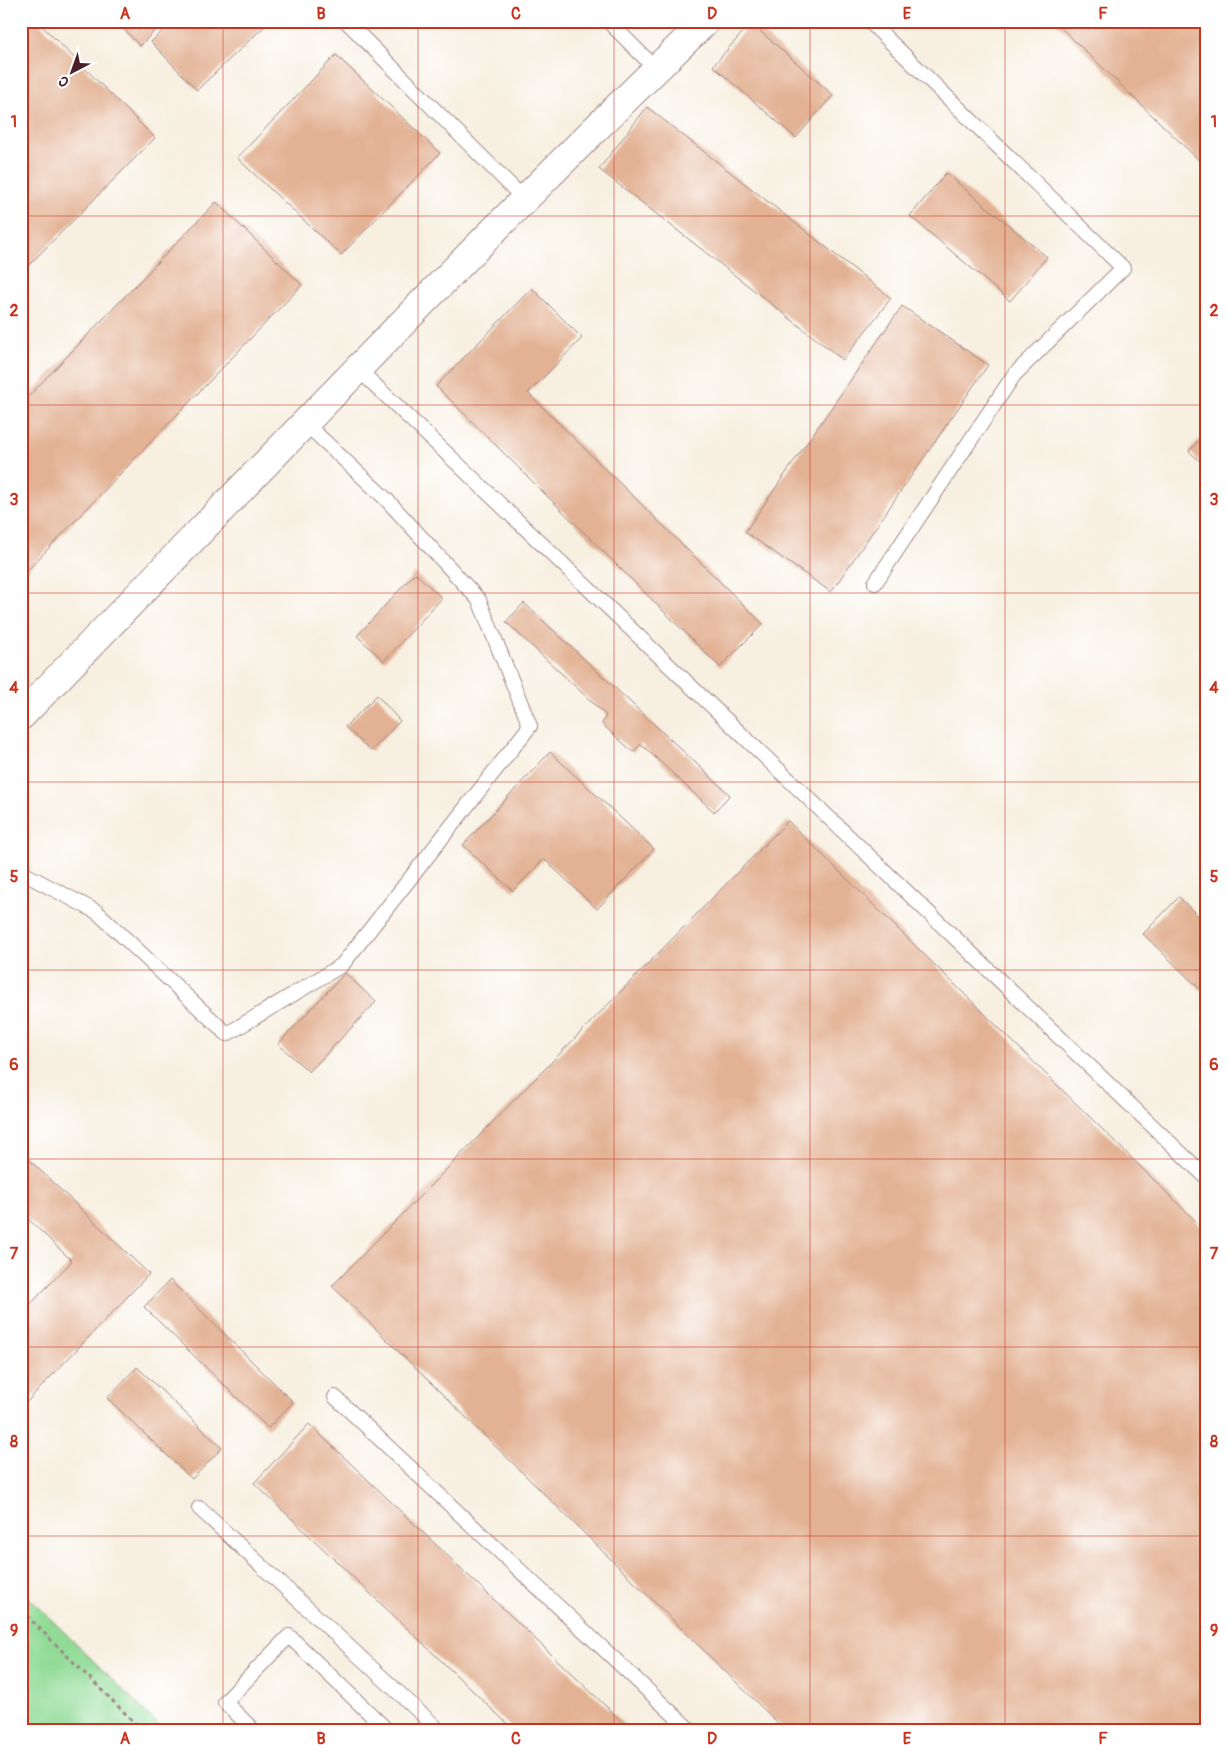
<svg xmlns="http://www.w3.org/2000/svg" width="1228" height="1752" font-family="Pangolin,sans-serif">
<rect width="100%" height="100%" fill="#fff"/>
<filter id="ink" filterUnits="userSpaceOnUse"><feTurbulence type="fractalNoise" baseFrequency=".02" numOctaves="2"/><feDisplacementMap in="SourceGraphic" scale="10" xChannelSelector="R" yChannelSelector="G"/><feConvolveMatrix kernelMatrix="1 2 1 2 8 2 1 2 1" color-interpolation-filters="sRGB"/></filter>
<filter id="wash" filterUnits="userSpaceOnUse"><feTurbulence type="fractalNoise" baseFrequency=".0096" numOctaves="4" result="noise"/><feDisplacementMap in="SourceGraphic" scale="20" xChannelSelector="R" yChannelSelector="G"/><feGaussianBlur stdDeviation="1.12" result="paint"/><feColorMatrix in="noise" values="0 0 0 0 0 0 0 0 0 0 0 0 0 0 0 0 0 1.4 0 .05"/><feComposite in="paint" operator="in"/></filter>
<g filter="url(#wash)">
<rect width="100%" height="100%" fill="#f7efe0"/>
<path fill="#91db97" stroke="#6e7d61" d="M 21,1590 L 165,1731 L 43,1731 L 21,1709 Z"/>
<g id="blocks">
<path fill="#e3b294" d="M 21,21 L 37,21 L 155,138 L 21,273 Z
M 116,21 L 164,21 L 140,46 Z
M 173,21 L 270,21 L 197,90 L 151,42 Z
M 1054,21 L 1207,21 L 1207,168 Z
M 751,23 L 833,95 L 796,138 L 713,66 Z
M 336,55 L 440,153 L 341,255 L 237,158 Z
M 647,107 L 891,298 L 843,360 L 599,169 Z
M 946,173 L 1047,257 L 1010,301 L 910,216 Z
M 216,202 L 302,285 L 21,577 L 21,404 Z
M 532,288 L 582,338 L 528,393 L 763,624 L 720,667 L 436,386 Z
M 902,306 L 988,365 L 831,592 L 745,532 Z
M 1207,432 L 1207,468 L 1189,451 Z
M 415,573 L 442,598 L 384,661 L 357,636 Z
M 524,603 L 730,795 L 714,812 L 641,744 L 633,752 L 602,724 L 606,715 L 506,622 Z
M 377,695 L 400,721 L 371,751 L 345,727 Z
M 550,752 L 654,849 L 597,909 L 544,859 L 513,891 L 463,845 Z
M 788,821 L 1207,1232 L 1207,1731 L 786,1731 L 332,1286 Z
M 1179,897 L 1207,925 L 1207,996 L 1143,934 Z
M 345,973 L 376,1002 L 309,1072 L 278,1044 Z
M 21,1152 L 149,1274 L 21,1408 L 21,1314 L 72,1261 L 21,1212 Z
M 170,1280 L 293,1402 L 268,1428 L 144,1307 Z
M 137,1367 L 222,1448 L 192,1479 L 107,1398 Z
M 309,1424 L 632,1731 L 515,1731 L 254,1483 Z"/>
</g>
</g>
<g filter="url(#ink)">
<use href="#blocks" fill-opacity="0" stroke="#a08786" stroke-width="1"/>
<g fill="none" stroke-linecap="round" stroke-linejoin="round">
<g stroke="#a08786" stroke-width="16">
<path id="service" d="M 346,21 L 524,199
M 608,21 L 656,69
M 869,21 L 1123,268 L 1014,375 L 875,583
M 357,368 L 1207,1178
M 21,872 L 97,912 L 227,1034 L 342,965 L 530,726 L 479,600 L 386,499 L 305,423
M 335,1397 L 691,1731
M 199,1508 L 440,1731
M 254,1731 L 225,1702 L 289,1636 L 388,1731"/>
</g>
<g stroke="#a08786" stroke-width="30">
<path id="minor" d="M 21,716 C 248,483 471,247 706,21"/>
</g>
<path stroke="#a08786" stroke-width="3" stroke-dasharray="4 4" stroke-linecap="butt" d="M 21,1610 L 143,1731"/>
<use href="#service" stroke="#fff" stroke-width="14"/>
<use href="#minor" stroke="#fff" stroke-width="28"/>
</g>
</g>
<path fill="none" stroke="#c8321e" stroke-width="1" stroke-opacity="0.55" d="M 223,21 L 223,1731M 418,21 L 418,1731M 614,21 L 614,1731M 810,21 L 810,1731M 1005,21 L 1005,1731M 21,216 L 1207,216M 21,405 L 1207,405M 21,593 L 1207,593M 21,782 L 1207,782M 21,970 L 1207,970M 21,1159 L 1207,1159M 21,1347 L 1207,1347M 21,1536 L 1207,1536"/>
<rect width="1228" height="1752" fill="none" stroke="#fff" stroke-width="55"/>
<g transform="translate(72 72) rotate(221)" stroke="#ffffff" stroke-width="4" paint-order="stroke">
<path d="M0-4L9 19L0 12L-9 19Z" fill="#4a1f2b"/>
<text y="-8" font-size="14" font-weight="bold" text-anchor="middle" fill="#4a1f2b">С</text>
</g>
<rect x="28" y="28" width="1172" height="1696" fill="none" stroke="#c8321e" stroke-width="2"/>
<g font-size="16" text-anchor="middle" font-weight="bold" fill="#c8321e">
<text x="125" y="19">A</text>
<text x="321" y="19">B</text>
<text x="516" y="19">C</text>
<text x="712" y="19">D</text>
<text x="907" y="19">E</text>
<text x="1103" y="19">F</text>
<text x="14" y="127">1</text>
<text x="1214" y="127">1</text>
<text x="14" y="316">2</text>
<text x="1214" y="316">2</text>
<text x="14" y="505">3</text>
<text x="1214" y="505">3</text>
<text x="14" y="693">4</text>
<text x="1214" y="693">4</text>
<text x="14" y="882">5</text>
<text x="1214" y="882">5</text>
<text x="14" y="1070">6</text>
<text x="1214" y="1070">6</text>
<text x="14" y="1259">7</text>
<text x="1214" y="1259">7</text>
<text x="14" y="1447">8</text>
<text x="1214" y="1447">8</text>
<text x="14" y="1636">9</text>
<text x="1214" y="1636">9</text>
<text x="125" y="1744">A</text>
<text x="321" y="1744">B</text>
<text x="516" y="1744">C</text>
<text x="712" y="1744">D</text>
<text x="907" y="1744">E</text>
<text x="1103" y="1744">F</text>
</g>
</svg>
